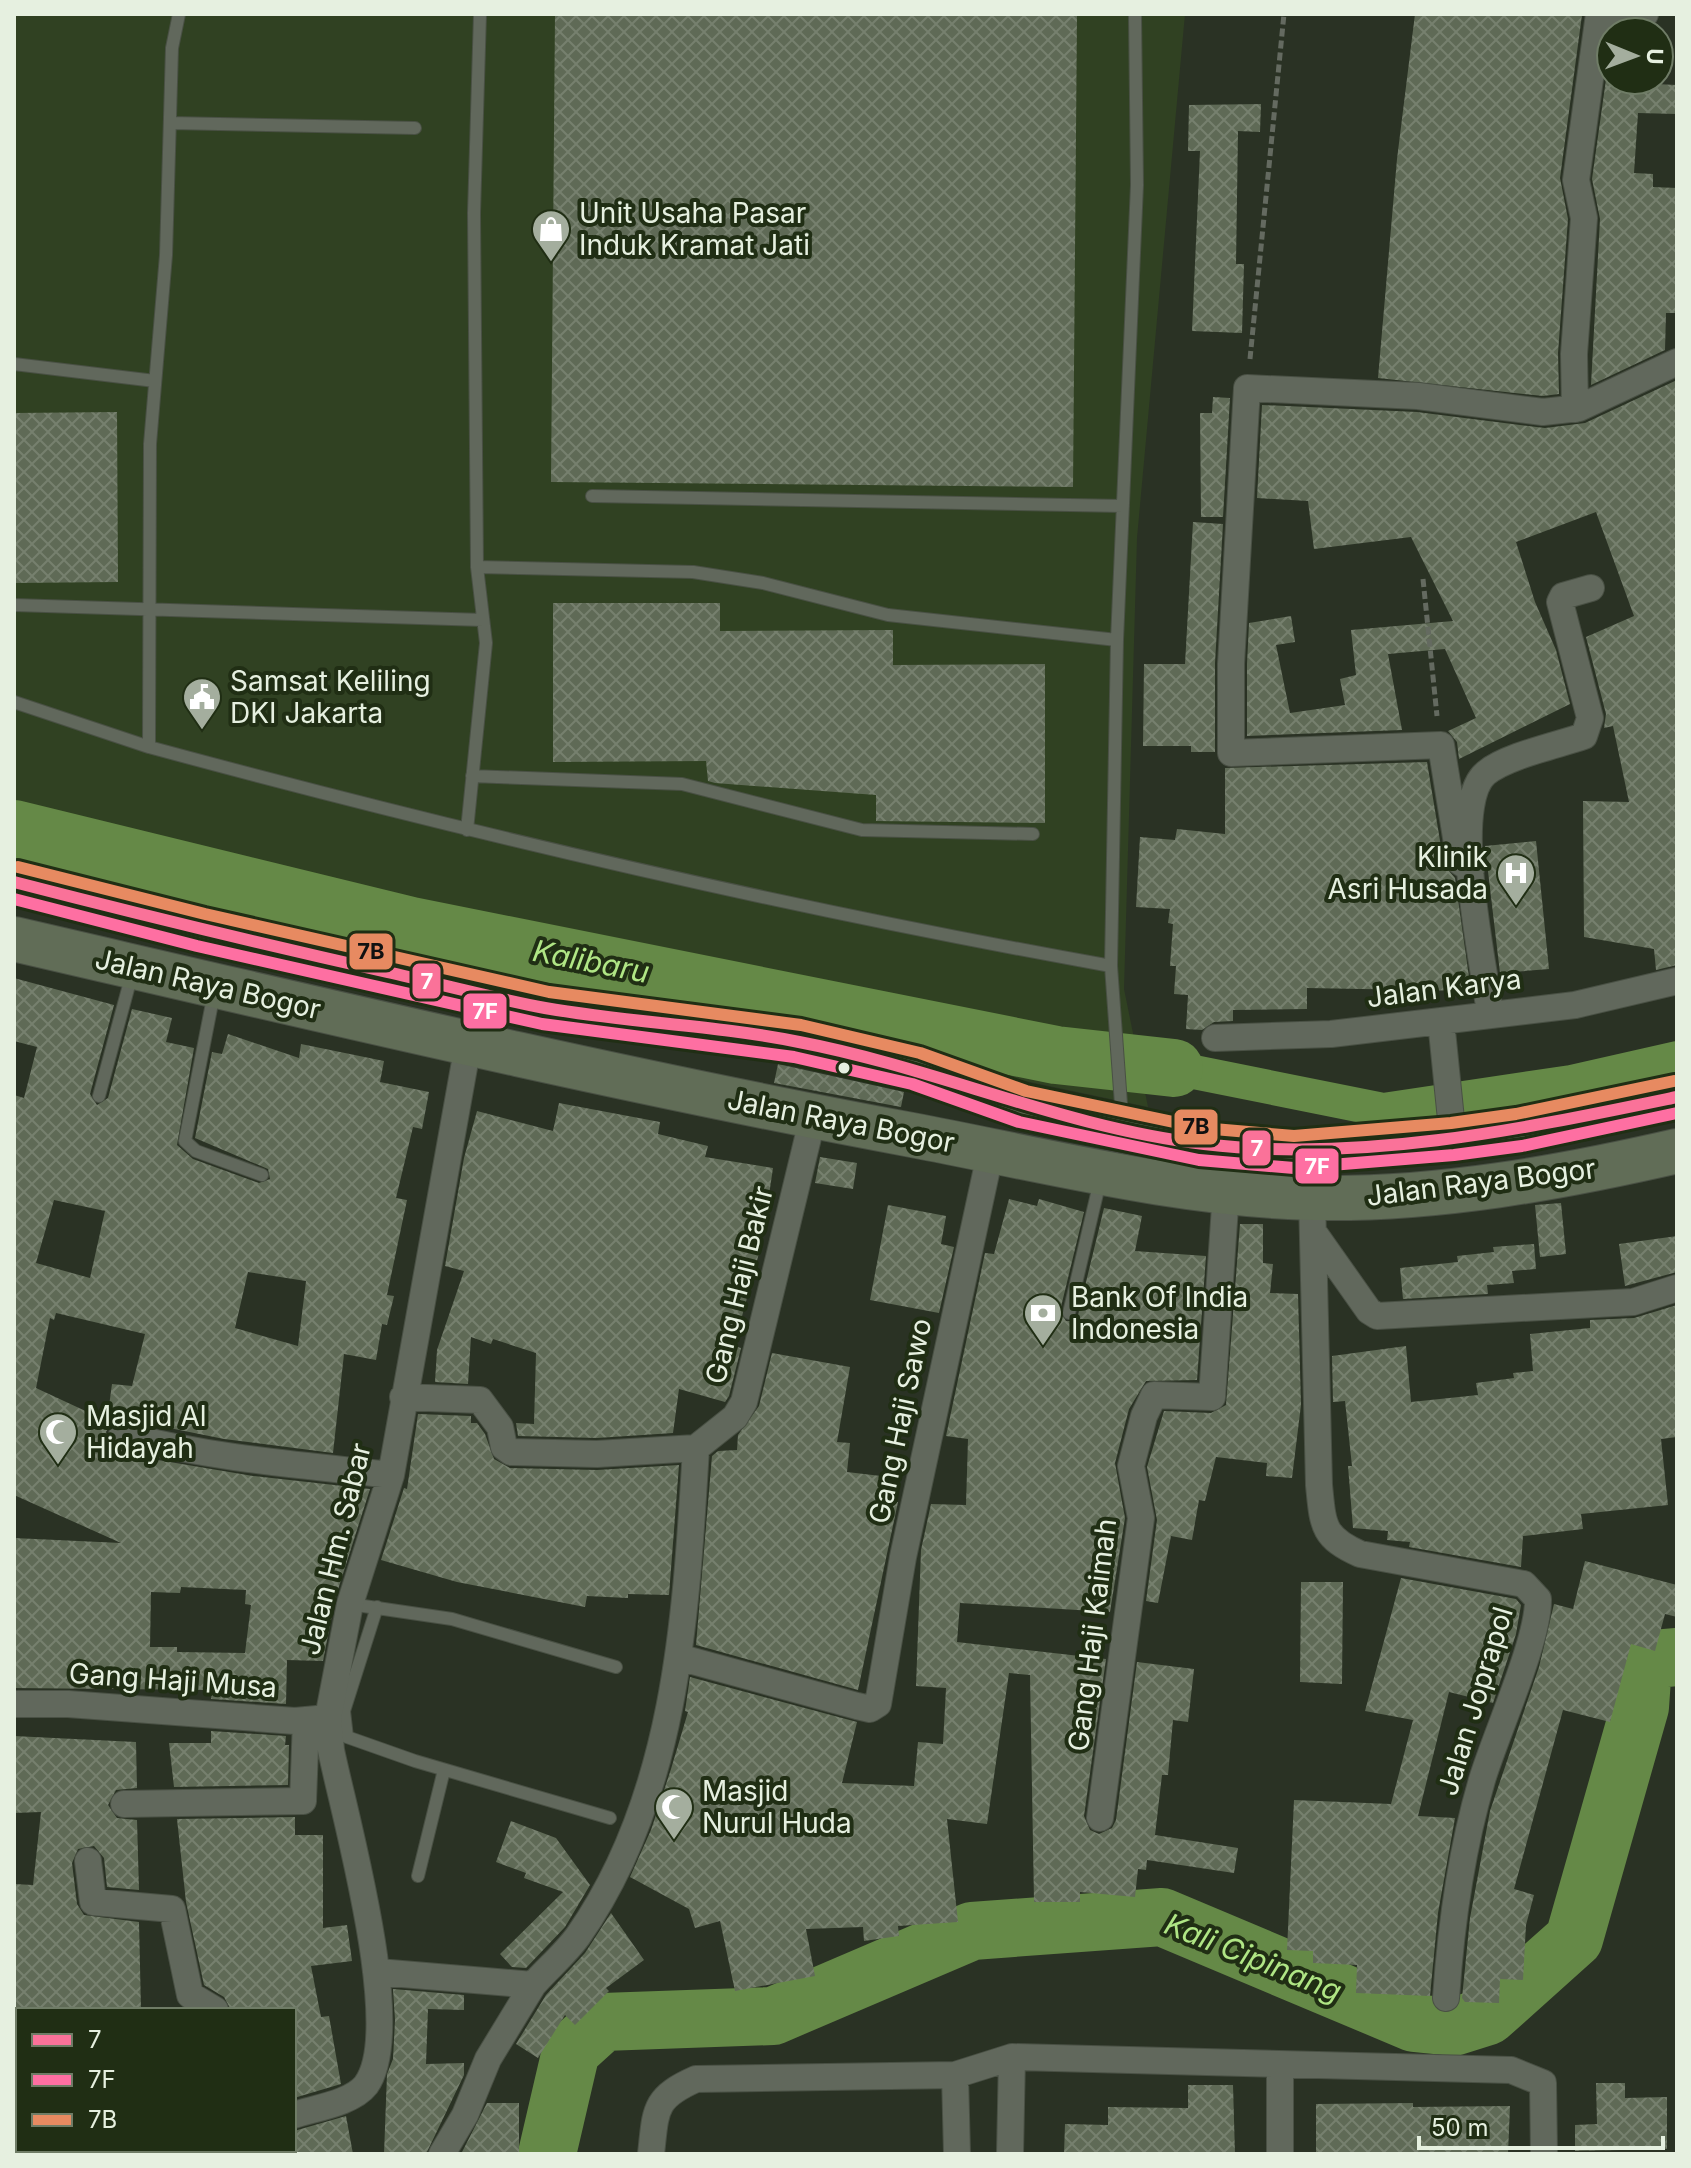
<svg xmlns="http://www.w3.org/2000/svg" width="1691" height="2168" font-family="Inter,sans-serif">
<defs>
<pattern id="building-cross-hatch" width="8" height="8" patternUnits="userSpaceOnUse" patternTransform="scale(2)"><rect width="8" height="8" fill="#5f6a56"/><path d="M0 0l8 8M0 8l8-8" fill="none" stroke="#76806e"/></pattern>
</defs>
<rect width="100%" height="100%" fill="#2a3224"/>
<path fill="#304122" d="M 14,14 L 1185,14 L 1137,538 L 1124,989 L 1148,1107 L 14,866 Z"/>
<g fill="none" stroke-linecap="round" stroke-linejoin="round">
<path stroke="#658947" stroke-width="34" d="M 1174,1068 L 1383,1110 L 1571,1082 L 1677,1058"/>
<path stroke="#658947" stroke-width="58" d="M 14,829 L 411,926 L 1056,1055 L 1174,1068
M 547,2154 L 571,2051 L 603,2022 L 773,2016 L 972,1931 L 1162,1917 L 1414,2023 L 1453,2027 L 1488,2016 L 1574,1939 L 1640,1707 L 1642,1678 L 1654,1659 L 1677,1657"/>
</g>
<path fill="url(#building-cross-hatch)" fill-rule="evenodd" d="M 555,14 L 1077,14 L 1073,487 L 551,482 Z
M 1415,14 L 1582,15 L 1560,178 L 1568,219 L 1558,353 L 1559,394 L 1543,396 L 1378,378 L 1397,159 Z
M 1611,44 L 1611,82 L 1677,85 L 1677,114 L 1638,113 L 1634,173 L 1653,174 L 1653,187 L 1677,188 L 1677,313 L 1666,313 L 1665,350 L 1591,385 L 1600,219 L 1592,179 Z
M 1261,104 L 1260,132 L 1238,131 L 1236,264 L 1244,264 L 1242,333 L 1192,331 L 1200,151 L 1188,151 L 1189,105 Z
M 1677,380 L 1677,965 L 1656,970 L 1654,949 L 1584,937 L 1583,801 L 1629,802 L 1613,726 L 1604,728 L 1606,714 L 1586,637 L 1634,616 L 1596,512 L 1516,542 L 1535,602 L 1556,650 L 1570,704 L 1459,759 L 1457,742 L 1448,731 L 1476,718 L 1445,649 L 1388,654 L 1402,730 L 1247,736 L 1247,664 L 1249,623 L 1291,616 L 1295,642 L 1276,645 L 1290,713 L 1345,705 L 1340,679 L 1356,675 L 1351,630 L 1453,621 L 1411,537 L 1314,549 L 1308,501 L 1257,498 L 1262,405 L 1417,412 L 1545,428 L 1585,423 Z
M 1213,397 L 1230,398 L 1223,517 L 1201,517 L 1200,413 L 1212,413 Z
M 117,412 L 118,582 L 14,583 L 14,413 Z
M 1193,522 L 1223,524 L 1215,663 L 1215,752 L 1191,752 L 1191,746 L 1143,746 L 1144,664 L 1185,664 Z
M 553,603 L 720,603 L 720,631 L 893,630 L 893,665 L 1045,664 L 1045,823 L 876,821 L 876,795 L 715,783 L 708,781 L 706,761 L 553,762 Z
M 1427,762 L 1444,865 L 1455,878 L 1471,991 L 1307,988 L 1307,1009 L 1233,1010 L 1233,1021 L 1214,1022 L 1202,1030 L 1186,1029 L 1188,995 L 1174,994 L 1176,966 L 1170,966 L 1173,924 L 1168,923 L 1170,909 L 1136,907 L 1140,837 L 1175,840 L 1177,829 L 1225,834 L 1225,768 Z
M 1536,841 L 1549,969 L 1500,973 L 1485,846 Z
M 14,978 L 114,1005 L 90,1094 L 97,1105 L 108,1098 L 132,1009 L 172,1018 L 166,1042 L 194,1048 L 177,1145 L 193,1159 L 259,1183 L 270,1179 L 268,1169 L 195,1138 L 212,1052 L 222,1054 L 228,1034 L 299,1058 L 301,1044 L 384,1061 L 380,1082 L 429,1092 L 422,1129 L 413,1127 L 396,1198 L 407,1200 L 387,1295 L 394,1296 L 387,1325 L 382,1324 L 376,1360 L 344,1354 L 333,1453 L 224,1439 L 125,1419 L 111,1424 L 106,1432 L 112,1447 L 152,1459 L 253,1476 L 370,1489 L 335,1599 L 323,1661 L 287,1660 L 286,1704 L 211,1699 L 212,1690 L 14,1688 L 14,1538 L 121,1543 L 14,1495 L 14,1095 L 24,1098 L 37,1047 L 14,1041 ZM 54,1200 L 105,1211 L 90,1278 L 36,1263 ZM 248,1272 L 306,1281 L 298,1346 L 235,1328 ZM 56,1313 L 145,1334 L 132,1386 L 112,1384 L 107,1421 L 36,1388 L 50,1318 L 54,1320 ZM 181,1587 L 246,1590 L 245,1604 L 251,1605 L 245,1653 L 177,1652 L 177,1647 L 150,1647 L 151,1592 L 180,1593 Z
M 778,1064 L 904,1092 L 901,1107 L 774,1083 Z
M 559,1103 L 660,1122 L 658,1134 L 708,1146 L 705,1157 L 773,1168 L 762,1242 L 734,1346 L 741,1348 L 729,1396 L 725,1402 L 679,1389 L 673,1433 L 597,1438 L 518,1436 L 516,1423 L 534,1424 L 536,1353 L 493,1339 L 491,1344 L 471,1337 L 468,1384 L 435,1382 L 437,1350 L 464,1271 L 445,1266 L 464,1158 L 477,1111 L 553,1131 Z
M 820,1157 L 857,1163 L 853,1189 L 815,1183 Z
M 1009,1199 L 1037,1206 L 1039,1199 L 1084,1212 L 1060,1311 L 1066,1321 L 1072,1321 L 1078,1315 L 1104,1208 L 1142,1216 L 1135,1251 L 1206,1256 L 1197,1380 L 1146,1381 L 1129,1409 L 1115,1463 L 1125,1518 L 1110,1612 L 960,1603 L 957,1642 L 1106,1659 L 1084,1816 L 1090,1830 L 1099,1834 L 1112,1828 L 1116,1820 L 1137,1662 L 1194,1669 L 1188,1722 L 1173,1720 L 1168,1775 L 1162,1775 L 1155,1835 L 1238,1848 L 1234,1873 L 1147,1860 L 1146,1870 L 1138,1869 L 1135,1897 L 1080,1892 L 1080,1902 L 1034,1902 L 1030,1675 L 1009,1673 L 987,1824 L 947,1819 L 958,1922 L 898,1926 L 899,1936 L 864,1941 L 863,1927 L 806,1929 L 815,1976 L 735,1991 L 720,1921 L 695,1928 L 689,1909 L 630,1877 L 651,1830 L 671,1769 L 688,1712 L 685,1711 L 690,1677 L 857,1722 L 842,1783 L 914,1786 L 918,1742 L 943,1744 L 946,1688 L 916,1686 L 921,1550 L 931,1504 L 966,1505 L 968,1439 L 946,1436 L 985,1253 L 994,1254 Z
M 1561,1203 L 1566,1254 L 1540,1257 L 1535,1205 Z
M 888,1205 L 946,1216 L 941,1244 L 954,1247 L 939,1313 L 870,1300 Z
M 1240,1224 L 1263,1224 L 1263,1263 L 1273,1264 L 1270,1293 L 1298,1294 L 1301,1405 L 1292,1478 L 1266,1476 L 1267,1463 L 1216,1457 L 1205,1501 L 1199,1500 L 1192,1540 L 1171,1536 L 1158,1603 L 1146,1601 L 1157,1520 L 1147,1467 L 1164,1411 L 1211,1413 L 1226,1405 Z
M 1677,1236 L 1677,1272 L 1625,1286 L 1619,1244 Z
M 1534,1244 L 1536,1269 L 1512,1271 L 1514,1283 L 1487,1285 L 1488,1294 L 1403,1299 L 1400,1268 L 1458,1262 L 1457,1256 L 1494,1252 L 1493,1247 Z
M 1677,1305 L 1677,1437 L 1661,1439 L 1668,1505 L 1581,1514 L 1583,1529 L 1523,1536 L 1521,1567 L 1409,1547 L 1410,1542 L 1387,1540 L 1388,1531 L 1353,1528 L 1348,1466 L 1352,1466 L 1345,1401 L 1333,1402 L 1332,1356 L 1406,1346 L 1411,1402 L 1478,1395 L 1476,1383 L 1514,1378 L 1513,1373 L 1533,1371 L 1530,1334 L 1590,1328 L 1590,1320 L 1634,1318 Z
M 772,1353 L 850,1367 L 837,1442 L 850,1443 L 847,1472 L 881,1476 L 878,1501 L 898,1502 L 858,1690 L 696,1645 L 712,1456 L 718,1451 L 737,1450 L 738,1435 L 759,1406 Z
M 418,1414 L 471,1416 L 471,1423 L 477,1423 L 485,1434 L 494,1459 L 510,1468 L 597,1470 L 679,1465 L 669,1595 L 628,1594 L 628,1598 L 587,1596 L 585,1607 L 457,1582 L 381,1560 L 404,1488 L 407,1489 Z
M 1585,1561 L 1677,1585 L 1677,1617 L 1665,1614 L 1655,1651 L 1631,1644 L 1610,1722 L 1563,1710 L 1514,1889 L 1534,1895 L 1526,1925 L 1523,1980 L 1500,1979 L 1499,2003 L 1465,2002 L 1462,1998 L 1470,1918 L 1490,1811 L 1539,1667 L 1554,1604 L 1573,1609 Z
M 1401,1578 L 1516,1599 L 1521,1605 L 1516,1634 L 1493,1703 L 1449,1692 L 1418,1816 L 1455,1818 L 1438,1913 L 1430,1996 L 1356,1993 L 1357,1965 L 1313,1963 L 1313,1951 L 1287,1950 L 1294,1800 L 1391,1804 L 1413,1720 L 1365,1711 Z
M 1301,1582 L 1343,1582 L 1342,1684 L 1300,1682 Z
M 211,1731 L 286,1736 L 285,1745 L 289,1745 L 288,1785 L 174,1787 L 169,1743 L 211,1743 Z
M 14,1736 L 136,1742 L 137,1788 L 116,1790 L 108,1805 L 117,1818 L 137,1820 L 139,1890 L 107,1887 L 104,1858 L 94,1846 L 78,1849 L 72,1863 L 77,1904 L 84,1915 L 139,1922 L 141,2010 L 14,2010 L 14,1884 L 33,1885 L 41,1812 L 14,1813 Z
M 295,1817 L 295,1835 L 323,1835 L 323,1928 L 347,1925 L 352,1961 L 311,1966 L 321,2017 L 329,2016 L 341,2084 L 294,2098 L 294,2010 L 231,2010 L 224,1997 L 204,1985 L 186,1902 L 177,1819 Z
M 511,1821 L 556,1838 L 590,1885 L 565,1927 L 526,1968 L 512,1967 L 500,1954 L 563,1892 L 524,1878 L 526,1873 L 496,1862 Z
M 611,1913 L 644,1960 L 606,1988 L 609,1991 L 575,2025 L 565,2015 L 538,2058 L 516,2044 L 546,1995 L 585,1953 Z
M 393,1989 L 464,1995 L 464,2010 L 428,2009 L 426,2064 L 464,2063 L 464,2075 L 426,2154 L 384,2154 L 387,2074 L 393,2059 L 395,2020 Z
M 1596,2083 L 1625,2083 L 1625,2098 L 1667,2097 L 1667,2149 L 1575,2151 L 1575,2125 L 1597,2124 Z
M 1188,2085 L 1233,2085 L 1235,2154 L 1064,2154 L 1065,2124 L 1108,2125 L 1108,2107 L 1188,2108 Z
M 487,2103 L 519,2103 L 519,2154 L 461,2154 Z
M 1413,2103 L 1413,2107 L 1510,2106 L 1508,2154 L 1316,2154 L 1316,2104 Z
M 346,2116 L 353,2154 L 294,2154 L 294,2131 Z"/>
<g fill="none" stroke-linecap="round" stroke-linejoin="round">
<g stroke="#495044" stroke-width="14">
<path id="lane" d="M 179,14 L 172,48 L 166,255 L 150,444 L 149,747 C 467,833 787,908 1111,966
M 170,123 L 415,128
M 14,364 L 155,381
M 592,496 L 1123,506
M 477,567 L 693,572 L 763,583 L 888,615 L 1117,640
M 14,605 L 483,620
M 14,702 L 149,747
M 472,776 L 682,784 L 862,830 L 1033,834
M 467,830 L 486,643 L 477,567 L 474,213 L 480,14
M 214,993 L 185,1141 L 196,1151 L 262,1175
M 99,1096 L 132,974
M 1122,1118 L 1111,966 L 1117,640 L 1137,185 L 1135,14
M 1069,1313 L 1100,1181
M 350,1604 L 452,1619 L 616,1667
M 377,1607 L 344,1711 L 347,1737 L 415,1761 L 610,1818
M 418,1876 L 444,1770"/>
</g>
<g stroke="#495044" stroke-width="28">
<path id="street" d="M 1614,14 L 1636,18 L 1645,14
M 1575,409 L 1574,354 L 1584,218 L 1576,180 L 1599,14
M 1471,869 L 1460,862 L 1441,745 L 1231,753 L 1231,664 L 1247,388 L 1418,396 L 1543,412 L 1579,408 L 1677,362
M 1490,1013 C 1484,965 1448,804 1486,773 C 1506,756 1558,745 1584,736 L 1590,718 L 1560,602 L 1563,596 L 1591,588
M 1441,1021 L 1453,1139
M 1215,1038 L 1331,1034 L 1575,1005 L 1677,981
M 1312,1198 L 1319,1485 C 1323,1525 1322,1537 1360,1554 L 1524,1584 L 1538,1599 C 1539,1640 1495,1736 1482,1780 C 1461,1851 1451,1925 1446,1998
M 1314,1233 L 1369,1311 L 1377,1316 L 1633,1302 L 1677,1288
M 403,1397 L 480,1400 L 500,1427 L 504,1447 L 511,1452 L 597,1454 L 696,1448
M 122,1435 C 210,1458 300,1465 391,1475
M 696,1448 L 735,1417 L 744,1402 L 813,1117
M 678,1657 L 857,1706 L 870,1709 L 878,1704 L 903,1557 L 991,1150
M 14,1704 L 68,1704 L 295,1721 L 328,1718
M 124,1804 L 303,1801 L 306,1720
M 1100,1818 L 1141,1518 L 1131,1466 L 1144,1416 L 1154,1395 L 1212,1397 L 1226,1192
M 88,1861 L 93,1902 L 172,1909 L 190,1995 L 215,2010
M 378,1972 L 533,1985 C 547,1969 565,1954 578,1936 C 677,1795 686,1615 696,1448
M 1280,2065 L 1280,2154
M 955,2075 L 957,2154
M 294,2115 C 315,2108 352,2103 366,2085 C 406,2030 345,1818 331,1750 L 328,1718 L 350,1604 L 391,1475 L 468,1045
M 257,2154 L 257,2150
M 442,2154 L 465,2115 L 488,2059 L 533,1985
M 651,2154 C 656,2110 653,2098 696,2079 L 955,2075 L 1012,2057 L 1511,2070 L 1543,2083 L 1544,2154
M 1010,2154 L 1012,2057"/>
</g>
<g stroke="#495044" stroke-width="46">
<path id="highway" d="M 14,882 L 201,930 L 546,1008 L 797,1041 L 916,1069 L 1022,1106 L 1200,1144 L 1294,1152 L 1453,1139 L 1519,1130 L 1677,1097
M 14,939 C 313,1008 611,1079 912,1135 C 1044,1160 1180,1195 1315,1198 C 1437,1200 1559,1178 1677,1151"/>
</g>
<path stroke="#646a60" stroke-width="5" stroke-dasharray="8 4" stroke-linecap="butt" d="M 1250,359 L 1284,14
M 1423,579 L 1437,716"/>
<use href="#lane" stroke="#61685c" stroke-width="12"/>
<use href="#street" stroke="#61685c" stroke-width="26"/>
<use href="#highway" stroke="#616d57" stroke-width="44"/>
<g stroke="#202e14" stroke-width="18">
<path id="bus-1" d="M 14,882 C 138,914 262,944 387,972 C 440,984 492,998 545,1008 C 629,1023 716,1025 799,1042 C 936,1068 1065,1128 1204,1144 C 1363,1163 1522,1129 1677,1097"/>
</g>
<g stroke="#202e14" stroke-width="18">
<path id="bus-2" d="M 14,899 L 197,946 L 542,1024 L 794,1057 L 912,1084 L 1019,1122 L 1199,1160 L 1294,1168 L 1454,1155 L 1522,1146 L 1677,1113"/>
</g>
<g stroke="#202e14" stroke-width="18">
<path id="bus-3" d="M 18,867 L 205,914 L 549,992 L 801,1025 L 920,1053 L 1026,1091 L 1202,1128 L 1294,1136 L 1451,1123 L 1516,1114 L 1674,1081"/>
</g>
<use href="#bus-1" stroke="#fa7299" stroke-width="12"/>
<use href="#bus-2" stroke="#fe6fa2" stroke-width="12"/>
<use href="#bus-3" stroke="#e78a61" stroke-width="12"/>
</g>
<defs>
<g id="shop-pin" transform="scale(2)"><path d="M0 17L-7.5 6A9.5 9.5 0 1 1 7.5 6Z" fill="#a4ae9e" stroke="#202e14"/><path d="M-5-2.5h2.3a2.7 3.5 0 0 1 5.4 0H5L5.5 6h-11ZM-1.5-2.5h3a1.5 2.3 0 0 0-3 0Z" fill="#fff"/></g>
<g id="civic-pin" transform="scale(2)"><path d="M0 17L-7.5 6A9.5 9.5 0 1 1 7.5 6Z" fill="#a4ae9e" stroke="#202e14"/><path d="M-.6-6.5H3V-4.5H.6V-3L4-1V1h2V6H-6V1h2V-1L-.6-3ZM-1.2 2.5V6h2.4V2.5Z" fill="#fff"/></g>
<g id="hospital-pin" transform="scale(2)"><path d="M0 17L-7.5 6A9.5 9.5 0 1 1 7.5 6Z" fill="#a4ae9e" stroke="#202e14"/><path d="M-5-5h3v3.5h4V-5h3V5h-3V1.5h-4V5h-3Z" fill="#fff"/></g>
<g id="bank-pin" transform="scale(2)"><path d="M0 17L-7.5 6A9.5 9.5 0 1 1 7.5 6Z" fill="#a4ae9e" stroke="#202e14"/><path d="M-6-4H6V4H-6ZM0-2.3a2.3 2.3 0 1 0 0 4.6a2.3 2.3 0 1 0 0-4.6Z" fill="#fff"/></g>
<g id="mosque-pin" transform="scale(2)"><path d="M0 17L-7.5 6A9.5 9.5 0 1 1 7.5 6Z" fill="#a4ae9e" stroke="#202e14"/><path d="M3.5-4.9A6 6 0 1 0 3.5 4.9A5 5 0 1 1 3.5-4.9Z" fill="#fff"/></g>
</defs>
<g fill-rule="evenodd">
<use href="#shop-pin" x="551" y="229"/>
<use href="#civic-pin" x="202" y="697"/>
<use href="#hospital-pin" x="1516" y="873"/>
<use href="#bank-pin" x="1043" y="1313"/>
<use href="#mosque-pin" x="58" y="1432"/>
<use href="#mosque-pin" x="674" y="1807"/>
</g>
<circle fill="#e6f0e0" stroke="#202e14" stroke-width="3" cx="844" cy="1068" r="7"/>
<g text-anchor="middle" stroke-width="8" stroke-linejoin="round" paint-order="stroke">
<g font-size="28" fill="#e6f0e0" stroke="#202e14" text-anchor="start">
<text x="579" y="223">Unit Usaha Pasar<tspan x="579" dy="32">Induk Kramat Jati</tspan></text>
<text x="230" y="691">Samsat Keliling<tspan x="230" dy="32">DKI Jakarta</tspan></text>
<text x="1488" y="867" text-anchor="end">Klinik<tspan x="1488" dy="32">Asri Husada</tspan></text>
<text x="1071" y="1307">Bank Of India<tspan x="1071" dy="32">Indonesia</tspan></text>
<text x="86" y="1426">Masjid Al<tspan x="86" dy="32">Hidayah</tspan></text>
<text x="702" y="1801">Masjid<tspan x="702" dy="32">Nurul Huda</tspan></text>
</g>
<g font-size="28" fill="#e6f0e0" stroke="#202e14">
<text transform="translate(208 984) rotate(13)" y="10">Jalan Raya Bogor</text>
<text transform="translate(1444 988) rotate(-7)" y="10">Jalan Karya</text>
<text transform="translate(841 1121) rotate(11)" y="10">Jalan Raya Bogor</text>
<text transform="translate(1481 1182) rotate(-7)" y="10">Jalan Raya Bogor</text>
<text transform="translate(739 1285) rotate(-76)" y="10">Gang Haji Bakir</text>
<text transform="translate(900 1421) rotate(-78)" y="10">Gang Haji Sawo</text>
<text transform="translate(335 1549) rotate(-76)" y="10">Jalan Hm. Sabar</text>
<text transform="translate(1092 1635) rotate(-83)" y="10">Gang Haji Kaimah</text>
<text transform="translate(173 1680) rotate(4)" y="10">Gang Haji Musa</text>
<text transform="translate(1475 1701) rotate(-73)" y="10">Jalan Joprapol</text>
</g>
<g font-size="30" font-style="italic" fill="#b0e685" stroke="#202e14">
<text transform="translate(591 962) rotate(11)" y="10">Kalibaru</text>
<text transform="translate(1253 1958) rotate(22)" y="10">Kali Cipinang</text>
</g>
</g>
<g stroke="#202e14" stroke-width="3">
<rect x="348" y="932" width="46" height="39" rx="8" fill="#e78a61"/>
<rect x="411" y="962" width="31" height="38" rx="8" fill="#fa7299"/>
<rect x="462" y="992" width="46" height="38" rx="8" fill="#fe6fa2"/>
<rect x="1173" y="1108" width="46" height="38" rx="8" fill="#e78a61"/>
<rect x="1241" y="1129" width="31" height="38" rx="8" fill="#fa7299"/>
<rect x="1294" y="1147" width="46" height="38" rx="8" fill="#fe6fa2"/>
</g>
<g font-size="22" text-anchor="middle" font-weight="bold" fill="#fff">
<text x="427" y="989">7</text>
<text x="485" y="1019">7F</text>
<text x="1257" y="1156">7</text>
<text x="1317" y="1174">7F</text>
</g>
<g font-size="22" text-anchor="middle" font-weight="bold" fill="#111">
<text x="371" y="959">7B</text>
<text x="1196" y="1134">7B</text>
</g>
<rect width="1691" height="2168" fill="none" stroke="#e6f0e0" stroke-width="32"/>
<rect x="16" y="2008" width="280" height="144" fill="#202e14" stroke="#6f7c66" stroke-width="2"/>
<rect x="32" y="2034" width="40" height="12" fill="#fa7299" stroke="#6f7c66" stroke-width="2"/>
<text x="88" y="2048" font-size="24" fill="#e6f0e0">7</text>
<rect x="32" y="2074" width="40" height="12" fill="#fe6fa2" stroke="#6f7c66" stroke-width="2"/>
<text x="88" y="2088" font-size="24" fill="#e6f0e0">7F</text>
<rect x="32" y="2114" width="40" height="12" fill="#e78a61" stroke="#6f7c66" stroke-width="2"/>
<text x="88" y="2128" font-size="24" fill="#e6f0e0">7B</text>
<g transform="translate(1635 56) rotate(91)"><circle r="38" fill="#202e14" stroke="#6f7c66" stroke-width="2"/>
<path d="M0-6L14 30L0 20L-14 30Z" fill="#a4ae9e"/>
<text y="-12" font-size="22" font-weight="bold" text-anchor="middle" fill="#e6f0e0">U</text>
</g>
<path d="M1419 2136v12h244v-12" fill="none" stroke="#e6f0e0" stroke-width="4"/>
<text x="1431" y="2136" font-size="24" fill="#e6f0e0" stroke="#202e14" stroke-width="6" paint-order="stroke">50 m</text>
</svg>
